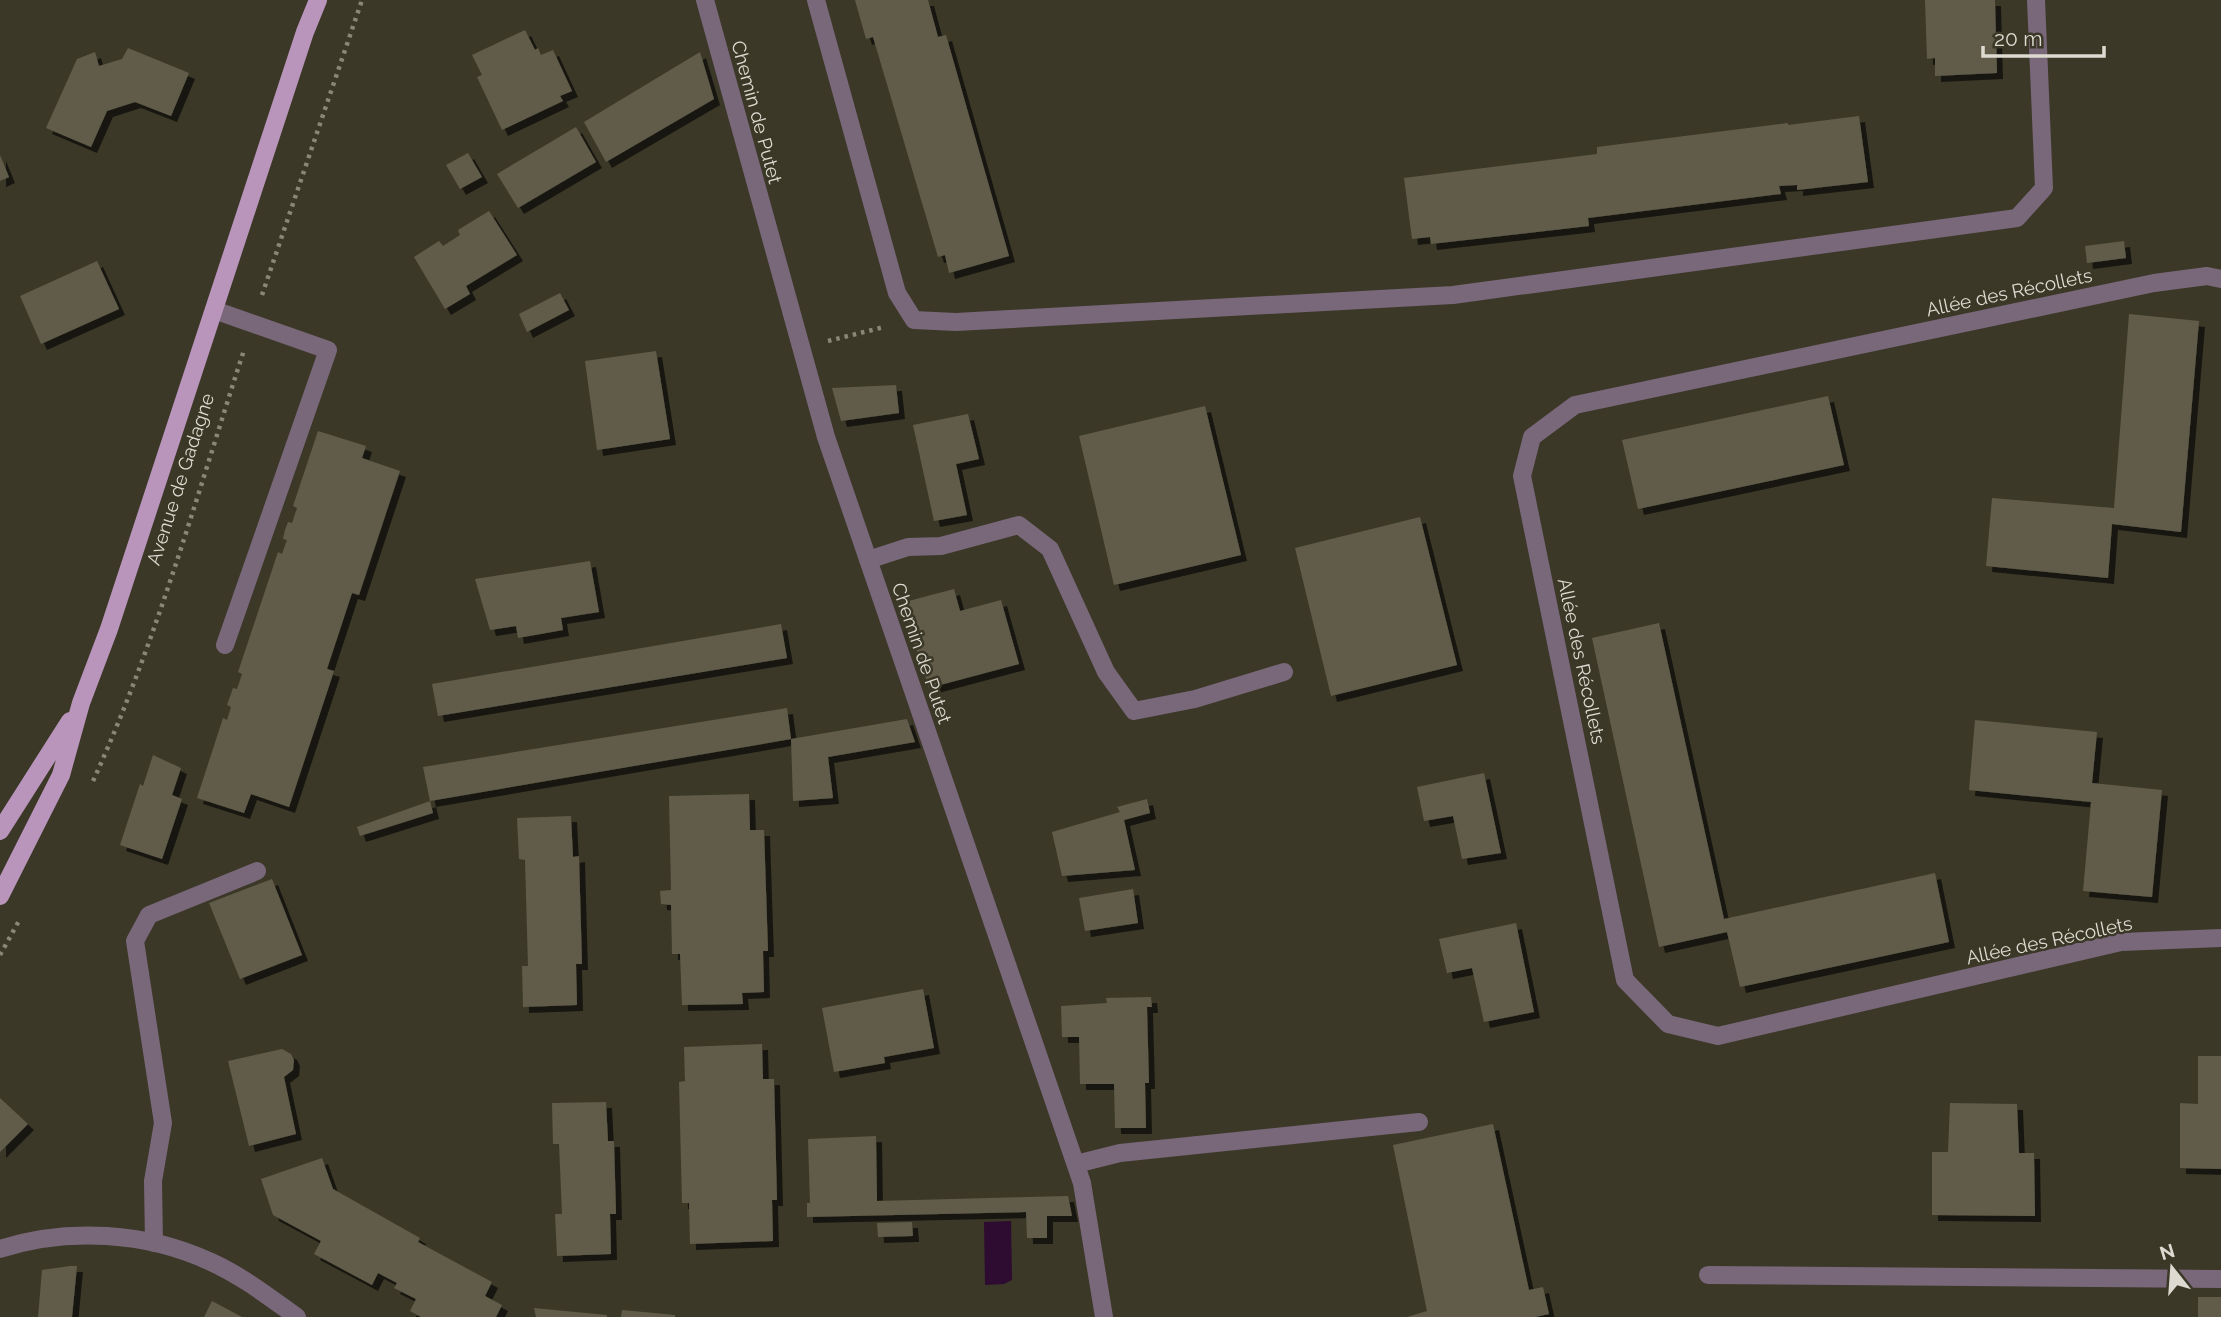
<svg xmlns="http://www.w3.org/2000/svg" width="2221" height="1317" font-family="Raleway,sans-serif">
<defs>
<filter id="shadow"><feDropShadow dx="6" dy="6" stdDeviation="0" flood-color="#0009"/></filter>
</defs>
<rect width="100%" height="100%" fill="#3b3827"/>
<path fill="#2e0b30" d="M 1011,1221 L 1012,1280 L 1004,1284 L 985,1285 L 984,1222 Z"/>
<path fill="#605c4a" filter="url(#shadow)" d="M 855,0 L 928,0 L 938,37 L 946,35 L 1009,256 L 949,273 L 945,255 L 938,257 L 873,37 L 866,39 Z
M 1925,0 L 1995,0 L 1997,73 L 1935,76 L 1935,58 L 1927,59 Z
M 525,30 L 535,50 L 538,48 L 541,55 L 553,50 L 572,91 L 560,96 L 563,101 L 502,130 L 477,77 L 482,75 L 472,55 Z
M 128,48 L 189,73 L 171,116 L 135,102 L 107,111 L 91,147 L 46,128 L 77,59 L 95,52 L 99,66 L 122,59 Z
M 700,52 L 714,99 L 606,162 L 584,122 Z
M 1859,116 L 1868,182 L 1797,190 L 1797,185 L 1779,186 L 1781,194 L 1588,218 L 1589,226 L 1431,244 L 1430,237 L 1412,239 L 1404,178 L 1597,154 L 1597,147 L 1788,123 L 1788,125 Z
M 576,127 L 596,162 L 518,208 L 497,174 Z
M 468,153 L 482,177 L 460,189 L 446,165 Z
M 0,155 L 9,177 L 0,181 Z
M 489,211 L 517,255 L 466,286 L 470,294 L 445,309 L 414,257 L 439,241 L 443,246 L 460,235 L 458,230 Z
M 2124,241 L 2126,258 L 2087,263 L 2085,246 Z
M 97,261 L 119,309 L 41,344 L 20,296 Z
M 560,293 L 569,310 L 527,332 L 519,314 Z
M 2129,314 L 2199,321 L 2181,532 L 2112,524 L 2108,578 L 1986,566 L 1992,498 L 2114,508 Z
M 656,351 L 670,439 L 597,450 L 585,361 Z
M 896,385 L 899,413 L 841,421 L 832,388 Z
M 1828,396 L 1844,465 L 1638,509 L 1622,440 Z
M 1205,406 L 1241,555 L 1114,585 L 1079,436 Z
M 968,414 L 979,459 L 956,464 L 967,515 L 934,521 L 913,425 Z
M 318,431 L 366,446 L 362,458 L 400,471 L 359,595 L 352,593 L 327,669 L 334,671 L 289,807 L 251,794 L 244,813 L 197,798 L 223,718 L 227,720 L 231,707 L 227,705 L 233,688 L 237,689 L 242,674 L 238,672 L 278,552 L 282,554 L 287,540 L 283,539 L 285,530 L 288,522 L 292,523 L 297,508 L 293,506 Z
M 1420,517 L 1457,665 L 1331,696 L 1295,548 Z
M 590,561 L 599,612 L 561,618 L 563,630 L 518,638 L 516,626 L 490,630 L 475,579 Z
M 954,589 L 960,611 L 1001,600 L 1019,664 L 929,688 L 901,603 Z
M 1659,623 L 1724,919 L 1935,873 L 1949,942 L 1740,987 L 1727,932 L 1659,947 L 1592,638 Z
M 781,624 L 787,658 L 438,716 L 432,684 Z
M 787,708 L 791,739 L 907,719 L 915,742 L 828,757 L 833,798 L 793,801 L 791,739 L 430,801 L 423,767 Z
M 1975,720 L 2097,732 L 2092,783 L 2162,790 L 2152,897 L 2083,891 L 2091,802 L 1969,790 Z
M 153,755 L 181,768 L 172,795 L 182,799 L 162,859 L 120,845 L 140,784 L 143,786 Z
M 1484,773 L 1501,853 L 1462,859 L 1453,816 L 1424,821 L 1417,787 Z
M 749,794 L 750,830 L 764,830 L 768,951 L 763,951 L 764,992 L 742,993 L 743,1004 L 682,1005 L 680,954 L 672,954 L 671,905 L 661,904 L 660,891 L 671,890 L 669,796 Z
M 1147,799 L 1150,813 L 1124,820 L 1135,870 L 1062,876 L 1052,832 L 1120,812 L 1117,807 Z
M 430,801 L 433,813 L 360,836 L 357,827 Z
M 571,816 L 573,857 L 579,856 L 582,964 L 576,964 L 577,1005 L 523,1007 L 522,966 L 528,966 L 525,860 L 519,859 L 517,818 Z
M 272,879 L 302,955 L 240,979 L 209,903 Z
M 1133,889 L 1138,923 L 1085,931 L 1079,898 Z
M 1516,923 L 1534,1012 L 1484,1022 L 1472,968 L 1447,973 L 1439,939 Z
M 923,989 L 934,1048 L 884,1057 L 885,1063 L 834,1072 L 822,1008 Z
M 1151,997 L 1152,1007 L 1147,1007 L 1149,1083 L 1145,1083 L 1146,1128 L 1115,1128 L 1114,1084 L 1080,1084 L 1079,1037 L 1062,1037 L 1061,1006 L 1107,1003 L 1106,998 Z
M 762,1044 L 763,1079 L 774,1079 L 777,1200 L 772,1200 L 773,1241 L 690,1244 L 689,1203 L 682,1203 L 679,1082 L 685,1081 L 684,1047 Z
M 282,1049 L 291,1054 L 294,1060 L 293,1070 L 284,1077 L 296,1134 L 249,1146 L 228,1061 Z
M 2198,1056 L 2221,1056 L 2221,1169 L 2180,1168 L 2180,1103 L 2198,1104 Z
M 0,1098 L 28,1124 L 0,1152 Z
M 606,1102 L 608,1141 L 614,1141 L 616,1214 L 610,1214 L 611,1254 L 557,1256 L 555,1214 L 562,1214 L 559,1144 L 553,1144 L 552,1103 Z
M 1950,1103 L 2017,1104 L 2019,1153 L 2034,1153 L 2035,1216 L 1932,1215 L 1932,1152 L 1948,1152 Z
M 1493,1124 L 1529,1290 L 1543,1287 L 1549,1314 L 1535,1317 L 1407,1317 L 1427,1311 L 1393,1145 Z
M 876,1136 L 877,1201 L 1068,1196 L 1072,1216 L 1047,1216 L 1047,1238 L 1027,1238 L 1026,1212 L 807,1217 L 807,1203 L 810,1203 L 808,1139 Z
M 322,1158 L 333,1189 L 420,1238 L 418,1242 L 492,1282 L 485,1296 L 502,1305 L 496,1317 L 421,1317 L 410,1311 L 416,1299 L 394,1288 L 397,1283 L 378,1273 L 372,1285 L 314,1254 L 321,1241 L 273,1215 L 261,1179 Z
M 912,1222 L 913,1236 L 878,1237 L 877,1223 Z
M 70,1266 L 77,1266 L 72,1317 L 38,1317 L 42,1270 Z
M 2198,1297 L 2221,1297 L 2221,1317 L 2198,1317 Z
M 212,1301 L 242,1317 L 204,1317 Z
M 534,1308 L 607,1315 L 607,1317 L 536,1317 Z
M 622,1310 L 675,1315 L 675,1317 L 621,1317 Z"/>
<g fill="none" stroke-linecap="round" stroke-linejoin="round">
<path stroke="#8a8779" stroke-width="4.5" stroke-dasharray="3.5 5" stroke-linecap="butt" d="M 262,295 L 362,0
M 828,341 L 884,327
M 93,781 C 156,643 197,495 244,350
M 0,955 L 20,919"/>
<path stroke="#79677a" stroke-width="18" d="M 705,0 L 826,437 L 1082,1183 L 1104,1317
M 816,0 L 897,293 L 914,320 L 956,322 L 1453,295 L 2017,218 L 2044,188 L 2036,0
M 2221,279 L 2207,276 L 2154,283 L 1575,405 L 1532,437 L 1522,476 L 1625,980 L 1668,1024 L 1718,1036 L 2121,942 L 2221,938
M 214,310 L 328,350 L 225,645
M 868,560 L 908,547 L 941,546 L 1019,525 L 1050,549 L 1106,672 L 1134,711 L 1195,699 L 1284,672
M 1076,1164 L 1120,1153 L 1419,1122
M 154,1243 L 153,1181 L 163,1123 L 135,941 L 149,915 L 257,871
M 0,1249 C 67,1227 147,1232 211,1262 C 242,1276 269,1297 297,1317
M 1708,1275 L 2221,1279"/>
<path stroke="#b995bb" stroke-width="18" d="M 0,831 L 70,721
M 0,896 L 61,775 L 81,703 L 109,629 L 305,32 L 318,0"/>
</g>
<g text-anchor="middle" stroke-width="5" stroke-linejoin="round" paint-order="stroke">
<g font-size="19" fill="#dddbd1" stroke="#3b3827">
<text transform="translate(757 112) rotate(75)" y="7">Chemin de Putet</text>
<text transform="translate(2009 292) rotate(-12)" y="7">Allée des Récollets</text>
<text transform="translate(180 479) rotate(-72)" y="7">Avenue de Gadagne</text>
<text transform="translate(922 653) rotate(71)" y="7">Chemin de Putet</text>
<text transform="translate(1582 661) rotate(78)" y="7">Allée des Récollets</text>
<text transform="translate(2049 940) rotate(-12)" y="7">Allée des Récollets</text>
</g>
</g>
<g transform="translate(2172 1268) rotate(343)" stroke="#3b3827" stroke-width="5" paint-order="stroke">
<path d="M0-5L12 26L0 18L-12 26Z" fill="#dddbd1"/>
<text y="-10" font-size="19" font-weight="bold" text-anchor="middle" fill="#dddbd1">N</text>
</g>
<path d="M1983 46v10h121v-10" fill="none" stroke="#dddbd1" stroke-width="3.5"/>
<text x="1994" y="46" font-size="21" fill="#dddbd1" stroke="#3b3827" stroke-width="5" paint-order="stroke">20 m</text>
</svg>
